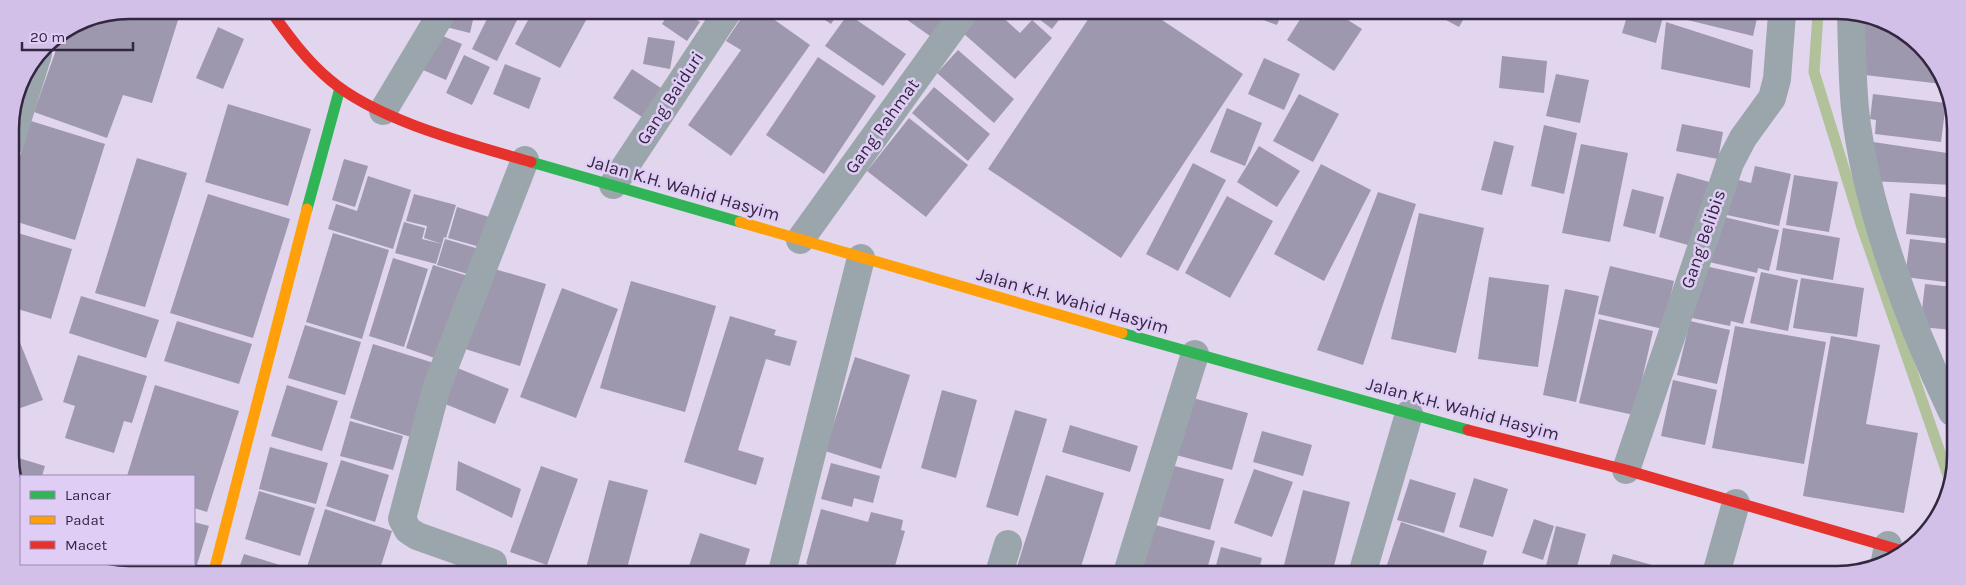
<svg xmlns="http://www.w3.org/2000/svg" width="1966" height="585" font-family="Karla,sans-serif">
<rect width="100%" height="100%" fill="#e1d6ed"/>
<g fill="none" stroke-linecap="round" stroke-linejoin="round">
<path stroke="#b1c19a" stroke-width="11" d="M 1818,14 L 1814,72 L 1862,227 L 1952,487"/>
</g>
<path fill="#9e98ae" d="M 128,10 L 155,10 L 179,17 L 152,103 L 123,95 L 107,138 L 34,112 L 62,33 L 83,19 Z
M 453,11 L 475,11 L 470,33 L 446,27 Z
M 491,11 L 510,11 L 519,16 L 497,61 L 472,49 Z
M 533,11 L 591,11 L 560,68 L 515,44 Z
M 670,11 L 684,11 L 700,22 L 687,41 L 662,24 Z
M 746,11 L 762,11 L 810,45 L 731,156 L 688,125 L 741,50 L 726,41 Z
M 813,12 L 839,12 L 831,24 Z
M 896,12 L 948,12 L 930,36 Z
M 981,12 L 997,12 L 1020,33 L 1032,20 L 1052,38 L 1015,79 L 963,33 Z
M 1030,12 L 1065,12 L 1052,29 Z
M 1093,12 L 1150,12 L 1243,74 L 1121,258 L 988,169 Z
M 1245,13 L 1282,13 L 1277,25 Z
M 1304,13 L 1337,13 L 1362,29 L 1334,71 L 1287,40 Z
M 1433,13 L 1467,13 L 1459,27 Z
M 1628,13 L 1664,13 L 1656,43 L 1622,33 Z
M 848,14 L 906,54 L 883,86 L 825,46 Z
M 1672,14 L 1758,14 L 1753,36 L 1671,16 Z
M 1864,19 L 1879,20 L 1922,45 L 1942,84 L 1856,74 Z
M 1666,22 L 1753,50 L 1750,88 L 1661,69 Z
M 218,27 L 244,39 L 223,89 L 196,78 Z
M 438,34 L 462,44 L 446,80 L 423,70 Z
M 648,37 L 675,41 L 670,69 L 643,64 Z
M 958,50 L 1014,99 L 994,123 L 937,73 Z
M 464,55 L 490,67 L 472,105 L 446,93 Z
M 1502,56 L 1547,61 L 1544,93 L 1499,88 Z
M 818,57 L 876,96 L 824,174 L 766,135 Z
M 1264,58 L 1300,74 L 1284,110 L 1248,94 Z
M 505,64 L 541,78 L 529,109 L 493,94 Z
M 632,69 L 661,88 L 642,117 L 613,98 Z
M 1556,74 L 1589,80 L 1580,123 L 1546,116 Z
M 934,87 L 990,134 L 968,161 L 912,113 Z
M 1299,94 L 1339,114 L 1313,162 L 1273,141 Z
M 1873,94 L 1946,103 L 1941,142 L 1875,134 L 1876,120 L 1870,119 Z
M 228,104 L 311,129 L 288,206 L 205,182 Z
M 1227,108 L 1262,123 L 1245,166 L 1210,152 Z
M 909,118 L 968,165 L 926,217 L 867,171 Z
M 31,121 L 105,144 L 75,240 L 11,220 L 11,185 Z
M 1682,124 L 1723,132 L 1718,159 L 1676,151 Z
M 1544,125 L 1577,133 L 1564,194 L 1531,186 Z
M 1494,141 L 1514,146 L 1502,195 L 1481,190 Z
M 1873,142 L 1954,154 L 1953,185 L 1870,181 Z
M 1581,144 L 1628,153 L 1610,242 L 1562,233 Z
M 1259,146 L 1300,171 L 1277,207 L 1237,182 Z
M 137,158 L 187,173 L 145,307 L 95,293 Z
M 344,159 L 368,166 L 355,207 L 332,200 Z
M 1193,163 L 1226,180 L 1178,271 L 1146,254 Z
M 1321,164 L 1371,190 L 1324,281 L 1274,254 Z
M 1755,166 L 1791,174 L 1779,226 L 1722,214 L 1731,178 L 1751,183 Z
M 1677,173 L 1713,183 L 1695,247 L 1659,237 Z
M 1794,175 L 1838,182 L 1829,232 L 1786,225 Z
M 368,176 L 411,190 L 393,249 L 328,229 L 336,204 L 357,211 Z
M 1632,189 L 1664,197 L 1655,234 L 1623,226 Z
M 1378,192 L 1416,204 L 1363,365 L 1317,350 Z
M 1910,193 L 1953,198 L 1953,239 L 1906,234 Z
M 208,194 L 290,219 L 253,338 L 170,313 Z
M 414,194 L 456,205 L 446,238 L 444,237 L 442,244 L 424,238 L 427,226 L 406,221 Z
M 1227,196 L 1273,221 L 1230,298 L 1185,273 Z
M 457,207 L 489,217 L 480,247 L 448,238 Z
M 1419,213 L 1484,228 L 1456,353 L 1391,339 Z
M 1720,216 L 1779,230 L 1769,271 L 1758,268 L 1757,273 L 1709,262 Z
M 404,222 L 425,228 L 422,239 L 442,244 L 436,264 L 395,253 Z
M 1783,228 L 1840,238 L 1833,280 L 1776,270 Z
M 11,231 L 72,249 L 51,319 L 11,307 Z
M 333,233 L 389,250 L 362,339 L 306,322 Z
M 445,239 L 479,249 L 471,275 L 437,265 Z
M 1910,239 L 1953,244 L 1953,283 L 1905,277 Z
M 393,258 L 428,269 L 404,347 L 369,336 Z
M 433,265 L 471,277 L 443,361 L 406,348 Z
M 1610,266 L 1674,281 L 1663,329 L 1598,314 Z
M 1705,266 L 1755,277 L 1743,324 L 1731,321 L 1730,326 L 1692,318 Z
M 488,267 L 546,284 L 520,366 L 462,348 Z
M 1761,272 L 1798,280 L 1788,331 L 1750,323 Z
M 1489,277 L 1549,285 L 1538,367 L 1478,359 Z
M 1801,278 L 1864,288 L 1857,337 L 1793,328 Z
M 631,281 L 716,306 L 685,412 L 600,388 Z
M 1925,284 L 1953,287 L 1953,330 L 1920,327 Z
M 562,288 L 618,309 L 576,418 L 520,397 Z
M 1565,289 L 1599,296 L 1576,402 L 1543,395 Z
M 81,296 L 159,320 L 146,358 L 69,333 Z
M 730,316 L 776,330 L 774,335 L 797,341 L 790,366 L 766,359 L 738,450 L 764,458 L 756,485 L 684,462 Z
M 1599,319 L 1653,331 L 1634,415 L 1579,403 Z
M 177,321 L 252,344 L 239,384 L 164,361 Z
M 1690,321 L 1730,330 L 1717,384 L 1677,375 Z
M 305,325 L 361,342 L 345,395 L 288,378 Z
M 1735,326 L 1826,342 L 1804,464 L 1712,448 Z
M 1831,336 L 1880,345 L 1866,424 L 1918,433 L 1904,513 L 1803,496 Z
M 19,340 L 43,400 L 12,411 L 11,342 Z
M 373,344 L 437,364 L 414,438 L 350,418 Z
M 78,355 L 147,376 L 132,423 L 124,421 L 114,453 L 65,438 L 75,406 L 63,402 Z
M 855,357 L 910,375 L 881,469 L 825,451 Z
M 455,367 L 509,389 L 495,424 L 440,402 Z
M 1673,380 L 1717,390 L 1705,445 L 1661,436 Z
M 155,385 L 239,411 L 207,512 L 194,508 L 194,476 L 127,476 Z
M 287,385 L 338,401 L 322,451 L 271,436 Z
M 942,390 L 977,400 L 956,478 L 921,468 Z
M 1193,398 L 1248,413 L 1232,470 L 1176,455 Z
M 1015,410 L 1047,419 L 1018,516 L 986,507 Z
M 350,421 L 403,436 L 393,470 L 340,456 Z
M 1070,425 L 1138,446 L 1130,472 L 1062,452 Z
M 1262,431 L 1312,445 L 1303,476 L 1253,462 Z
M 270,447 L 328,463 L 316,504 L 259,489 Z
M 12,456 L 45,466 L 42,476 L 21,476 L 21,497 L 12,480 Z
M 341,460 L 389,475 L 375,522 L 326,506 Z
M 458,461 L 521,489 L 512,518 L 456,490 Z
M 831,463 L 880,476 L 873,503 L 854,498 L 852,507 L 821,499 Z
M 1171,465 L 1224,479 L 1210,530 L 1157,516 Z
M 541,466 L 578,479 L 547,565 L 510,552 Z
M 1254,469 L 1293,482 L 1272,537 L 1234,523 Z
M 1046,475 L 1104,493 L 1079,573 L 1015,573 Z
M 1474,478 L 1508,489 L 1493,537 L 1459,527 Z
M 1410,479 L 1456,493 L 1444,533 L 1397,520 Z
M 609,480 L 648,490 L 626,572 L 585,572 Z
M 1303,490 L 1350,502 L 1332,574 L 1266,574 L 1269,565 L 1283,569 Z
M 259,491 L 315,508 L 300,556 L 245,539 Z
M 325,509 L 392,531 L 379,572 L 322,572 L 307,567 Z
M 821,509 L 868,522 L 871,512 L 903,520 L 901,530 L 905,531 L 893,573 L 837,573 L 806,564 Z
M 1534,519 L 1554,526 L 1543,560 L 1522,553 Z
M 194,522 L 209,526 L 195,571 L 112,571 L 114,564 L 194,564 Z
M 1401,522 L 1487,551 L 1480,574 L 1384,574 Z
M 1152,524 L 1215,541 L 1206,573 L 1171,573 L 1141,565 Z
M 1556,526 L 1586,534 L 1575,574 L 1544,574 Z
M 700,533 L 750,549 L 743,572 L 687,572 Z
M 1221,547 L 1262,558 L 1258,574 L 1214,573 Z
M 244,554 L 299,571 L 238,571 Z
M 1613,554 L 1684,574 L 1607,574 Z
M 387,566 L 403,571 L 403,572 L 385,572 Z"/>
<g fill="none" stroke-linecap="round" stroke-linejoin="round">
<path stroke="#9ba6ac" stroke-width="28" d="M 1851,14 C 1852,45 1852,77 1855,109 C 1865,206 1910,324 1952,412
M 383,111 L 443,11
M 10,143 L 38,54
M 613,185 L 728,11
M 800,240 L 964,12
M 1626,470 L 1730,163 L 1743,138 L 1772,98 L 1777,79 L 1782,14
M 493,563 L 417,536 L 408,530 L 402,519 L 437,386 L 525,160
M 1884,566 L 1888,545
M 782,572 L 861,258
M 999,573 L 1008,544
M 1127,573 L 1195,354
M 1362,574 L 1409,414
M 1716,574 L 1736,503"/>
<path stroke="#30b455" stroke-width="11" d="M 531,162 L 740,222
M 307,209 L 340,88
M 1122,333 L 1468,430"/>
<path stroke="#ff9f0a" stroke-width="11" d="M 740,222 L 1122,333
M 214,571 L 307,209"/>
<path stroke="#e5322d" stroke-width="11" d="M 270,10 C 288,35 306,60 330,80 C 378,121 470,144 531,162
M 1468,430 L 1626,470 L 1906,552"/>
</g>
<g text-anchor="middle" stroke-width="5" stroke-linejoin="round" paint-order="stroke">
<g font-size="18" fill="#332641" stroke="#e0cdf6">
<text transform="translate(670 98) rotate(-57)" y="6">Gang Baiduri</text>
<text transform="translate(882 126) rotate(-54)" y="6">Gang Rahmat</text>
<text transform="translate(684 188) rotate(16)" y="6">Jalan K.H. Wahid Hasyim</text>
<text transform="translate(1703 239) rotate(-71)" y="6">Gang Belibis</text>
<text transform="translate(1073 301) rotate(16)" y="6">Jalan K.H. Wahid Hasyim</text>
<text transform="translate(1463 409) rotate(15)" y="6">Jalan K.H. Wahid Hasyim</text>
</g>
</g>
<path d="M0 0H1966V585H0ZM129 19H1837A110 110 0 0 1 1947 129V456A110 110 0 0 1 1837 566H129A110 110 0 0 1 19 456V129A110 110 0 0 1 129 19Z" fill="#d2c0e8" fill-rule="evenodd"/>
<path fill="none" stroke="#332641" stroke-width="2.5" d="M129 19H1837A110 110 0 0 1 1947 129V456A110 110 0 0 1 1837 566H129A110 110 0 0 1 19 456V129A110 110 0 0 1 129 19Z"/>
<rect x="20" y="475" width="175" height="90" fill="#e0cdf6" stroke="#9b8aae"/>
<rect x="30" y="491" width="25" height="8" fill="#30b455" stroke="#9b8aae"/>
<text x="65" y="500" font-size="15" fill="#332641">Lancar</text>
<rect x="30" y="516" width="25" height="8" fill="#ff9f0a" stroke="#9b8aae"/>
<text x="65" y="525" font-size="15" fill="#332641">Padat</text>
<rect x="30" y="541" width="25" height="8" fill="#e5322d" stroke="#9b8aae"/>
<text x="65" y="550" font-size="15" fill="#332641">Macet</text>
<path d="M22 42v8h111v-8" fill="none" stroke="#332641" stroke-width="2.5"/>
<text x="30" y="42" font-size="15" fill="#332641" stroke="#e0cdf6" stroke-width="4" paint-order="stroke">20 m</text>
</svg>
